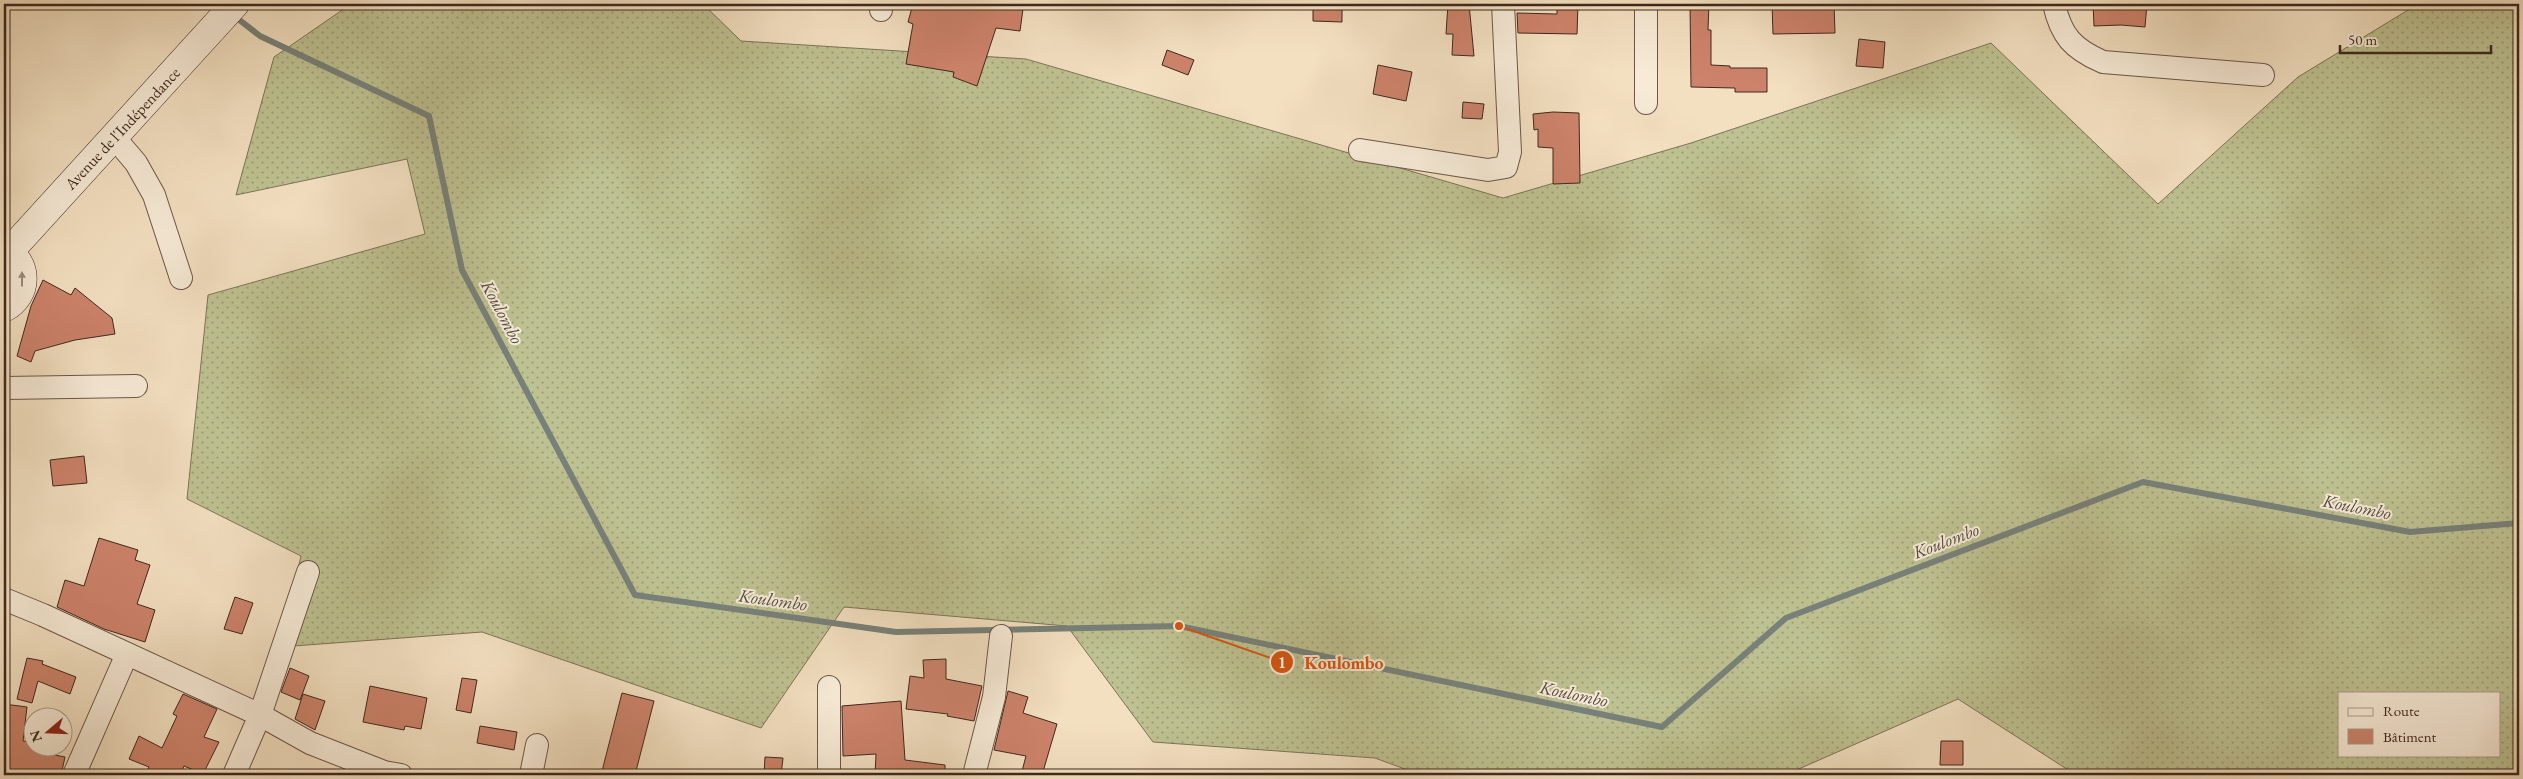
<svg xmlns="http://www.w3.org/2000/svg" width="2523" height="779" font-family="'EB Garamond',serif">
<defs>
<pattern id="grass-dots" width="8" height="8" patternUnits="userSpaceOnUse" patternTransform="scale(1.25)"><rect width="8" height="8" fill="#bec191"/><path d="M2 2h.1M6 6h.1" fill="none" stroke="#9c9d76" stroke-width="1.8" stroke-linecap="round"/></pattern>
</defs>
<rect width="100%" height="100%" fill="#f3e0c1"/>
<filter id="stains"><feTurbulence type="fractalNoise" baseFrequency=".004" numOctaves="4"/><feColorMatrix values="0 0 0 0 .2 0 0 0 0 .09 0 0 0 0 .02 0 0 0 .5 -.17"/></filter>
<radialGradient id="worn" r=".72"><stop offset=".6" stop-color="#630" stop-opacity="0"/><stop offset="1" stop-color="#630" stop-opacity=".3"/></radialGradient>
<path fill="url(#grass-dots)" stroke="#7e7458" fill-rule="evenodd" d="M 351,4 L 703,4 L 741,41 L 1026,59 L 1503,198 L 1691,143 L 1991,43 L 2158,204 L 2298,77 L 2418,4 L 2519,4 L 2519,775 L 2076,775 L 1958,699 L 1785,775 L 1421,775 L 1375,758 L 1153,742 L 1067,626 L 844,607 L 761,728 L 482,632 L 280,647 L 301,556 L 187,499 L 208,295 L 425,234 L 407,159 L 236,195 L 274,57 ZM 2339,693 L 2499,693 L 2499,755 L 2339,755 Z"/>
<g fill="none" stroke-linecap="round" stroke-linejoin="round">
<path stroke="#77817a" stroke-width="6" d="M 233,15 L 260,36 L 429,116 L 462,270 L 635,595 L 896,632 L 1179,626 L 1662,727 L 1786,618 L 2143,482 L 2410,532 L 2519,523"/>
</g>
<path fill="#cd836b" stroke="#3f281f" d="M 913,4 L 984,4 L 1023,9 L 1020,31 L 996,28 L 977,86 L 953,77 L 954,72 L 906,64 L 913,24 L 908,22 Z
M 1313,4 L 1342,4 L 1342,22 L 1313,21 Z
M 1448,4 L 1469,4 L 1474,56 L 1452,55 L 1453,34 L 1446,34 Z
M 1557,4 L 1578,4 L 1577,34 L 1518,33 L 1517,13 L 1557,14 Z
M 1690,4 L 1709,4 L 1708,30 L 1711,30 L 1711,65 L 1730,66 L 1730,68 L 1767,68 L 1767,92 L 1735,92 L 1735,88 L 1691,87 Z
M 1772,4 L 1834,4 L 1835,33 L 1773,34 Z
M 2093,4 L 2147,4 L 2145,27 L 2121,25 L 2094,26 Z
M 1859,39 L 1885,42 L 1883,68 L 1856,66 Z
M 1167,50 L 1194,60 L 1188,75 L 1162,65 Z
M 1378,65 L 1412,72 L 1406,101 L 1373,94 Z
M 1463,102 L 1484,104 L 1482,119 L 1462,118 Z
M 1553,112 L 1579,113 L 1580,183 L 1553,184 L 1553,148 L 1538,147 L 1538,129 L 1534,130 L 1533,114 Z
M 43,280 L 71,295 L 75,288 L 112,318 L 115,334 L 75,340 L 35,351 L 31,362 L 17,356 L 31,306 Z
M 84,456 L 87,483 L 53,486 L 50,460 Z
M 99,538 L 138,550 L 135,560 L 150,565 L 137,604 L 155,610 L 145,642 L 104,629 L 57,607 L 65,580 L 84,586 Z
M 235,597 L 253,603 L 242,634 L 224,629 Z
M 27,658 L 43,661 L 42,664 L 76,677 L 70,694 L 38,681 L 32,703 L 17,699 Z
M 946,659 L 946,679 L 982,686 L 974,721 L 947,716 L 948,714 L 906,709 L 910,676 L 924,678 L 923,660 Z
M 290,668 L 309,676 L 300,700 L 281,692 Z
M 462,678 L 477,680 L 471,713 L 456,710 Z
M 370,686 L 427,698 L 421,729 L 405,726 L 404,730 L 363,722 Z
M 1008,691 L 1028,697 L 1023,713 L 1057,724 L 1042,775 L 1021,775 L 1026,756 L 994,750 Z
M 622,693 L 654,701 L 635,775 L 601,775 Z
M 183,694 L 217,709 L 204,737 L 219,742 L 203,774 L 184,766 L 180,775 L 145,775 L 149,767 L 129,759 L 139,736 L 162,748 L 177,716 L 173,714 Z
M 303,694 L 325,701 L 315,730 L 295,719 Z
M 901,701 L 905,760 L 945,765 L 945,775 L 875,775 L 876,754 L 843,756 L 842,706 Z
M 4,704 L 27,707 L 23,741 L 32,742 L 32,746 L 56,746 L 55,755 L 65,757 L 61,775 L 4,775 Z
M 480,726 L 517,732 L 514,750 L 477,743 Z
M 1941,741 L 1963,741 L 1963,765 L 1940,765 Z
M 765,757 L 783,758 L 781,775 L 764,775 Z"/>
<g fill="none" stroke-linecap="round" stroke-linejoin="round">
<g stroke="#6c5648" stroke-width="24">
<path id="street" d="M 881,4 L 881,10
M 1646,4 L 1646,103
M 2054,4 C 2061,36 2073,49 2103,62 L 2263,75
M 113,136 L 136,163 L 154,195 L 181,278
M 1360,150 L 1488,170 L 1506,167 L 1510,152 L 1503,4
M 4,388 L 136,386
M 4,599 L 43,615 L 260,715 L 310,743 L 384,772 L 401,775
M 74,775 L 127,654
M 234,775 L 260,715 L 308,572
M 531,775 L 537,745
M 829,775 L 829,687
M 974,775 L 994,697 L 1001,636"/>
</g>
<g stroke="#3f281f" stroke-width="29">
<path id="secondary" d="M 4,250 C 29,262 29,295 4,308
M 9,252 L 235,4"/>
</g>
<use href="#street" stroke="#f7ebd7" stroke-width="22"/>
<use href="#secondary" stroke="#f7ebd7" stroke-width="28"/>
</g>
<defs><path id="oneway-solid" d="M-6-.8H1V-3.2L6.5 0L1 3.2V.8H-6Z" transform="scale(1.25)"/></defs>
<use fill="#9b8a7b" href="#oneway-solid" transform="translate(22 279) rotate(-90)"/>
<g text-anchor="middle" stroke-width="4" stroke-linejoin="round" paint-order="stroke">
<g font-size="16" fill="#3f281f" stroke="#f7ebd7">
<text transform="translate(122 128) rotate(-47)" y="6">Avenue de l'Indépendance</text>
</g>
<g font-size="18" font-style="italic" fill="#564d45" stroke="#f7ebd7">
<text transform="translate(502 312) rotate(62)" y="6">Koulombo</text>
<text transform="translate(2357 507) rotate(11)" y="6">Koulombo</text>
<text transform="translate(1946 541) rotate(-21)" y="6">Koulombo</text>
<text transform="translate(773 600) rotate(8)" y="6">Koulombo</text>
<text transform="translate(1574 694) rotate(12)" y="6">Koulombo</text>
</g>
</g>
<path fill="none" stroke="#d7540e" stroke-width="2" d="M1179 626L1282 662"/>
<g fill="#d7540e" stroke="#f7ebd7" stroke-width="2">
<circle cx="1179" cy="626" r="5"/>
<circle cx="1282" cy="662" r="12"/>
</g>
<g font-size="15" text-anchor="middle" font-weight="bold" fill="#fff">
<text x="1282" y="668">1</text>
</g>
<g font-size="18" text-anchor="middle" font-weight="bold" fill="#d7540e" stroke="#f7ebd7" stroke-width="4" stroke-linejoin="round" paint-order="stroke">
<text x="1344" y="669">Koulombo</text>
</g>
<rect width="2523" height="779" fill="none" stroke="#f3e0c1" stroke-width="20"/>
<rect x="5" y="5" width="2513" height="769" fill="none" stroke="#3f281f" stroke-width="2.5"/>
<rect x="10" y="10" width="2503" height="759" fill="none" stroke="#3f281f"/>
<rect x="2338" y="692" width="162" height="65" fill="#f7ebd7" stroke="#ad9d8d"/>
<rect x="2348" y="708" width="25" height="8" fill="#f7ebd7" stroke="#ad9d8d"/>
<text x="2383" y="716" font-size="15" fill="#3f281f">Route</text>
<rect x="2348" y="729" width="25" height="15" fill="#cd836b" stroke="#ad9d8d"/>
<text x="2383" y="742" font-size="15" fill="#3f281f">Bâtiment</text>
<g transform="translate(48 732) rotate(251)"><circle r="24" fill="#f7ebd7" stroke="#ad9d8d"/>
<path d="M0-4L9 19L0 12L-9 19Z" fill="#8f2418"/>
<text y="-8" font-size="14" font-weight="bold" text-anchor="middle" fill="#3f281f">N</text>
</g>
<path d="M2340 45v8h151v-8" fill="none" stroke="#3f281f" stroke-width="2.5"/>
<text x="2348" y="45" font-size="15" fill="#3f281f" stroke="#f7ebd7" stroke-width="4" paint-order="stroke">50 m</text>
<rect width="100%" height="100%" filter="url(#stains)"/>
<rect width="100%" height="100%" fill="url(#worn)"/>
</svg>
